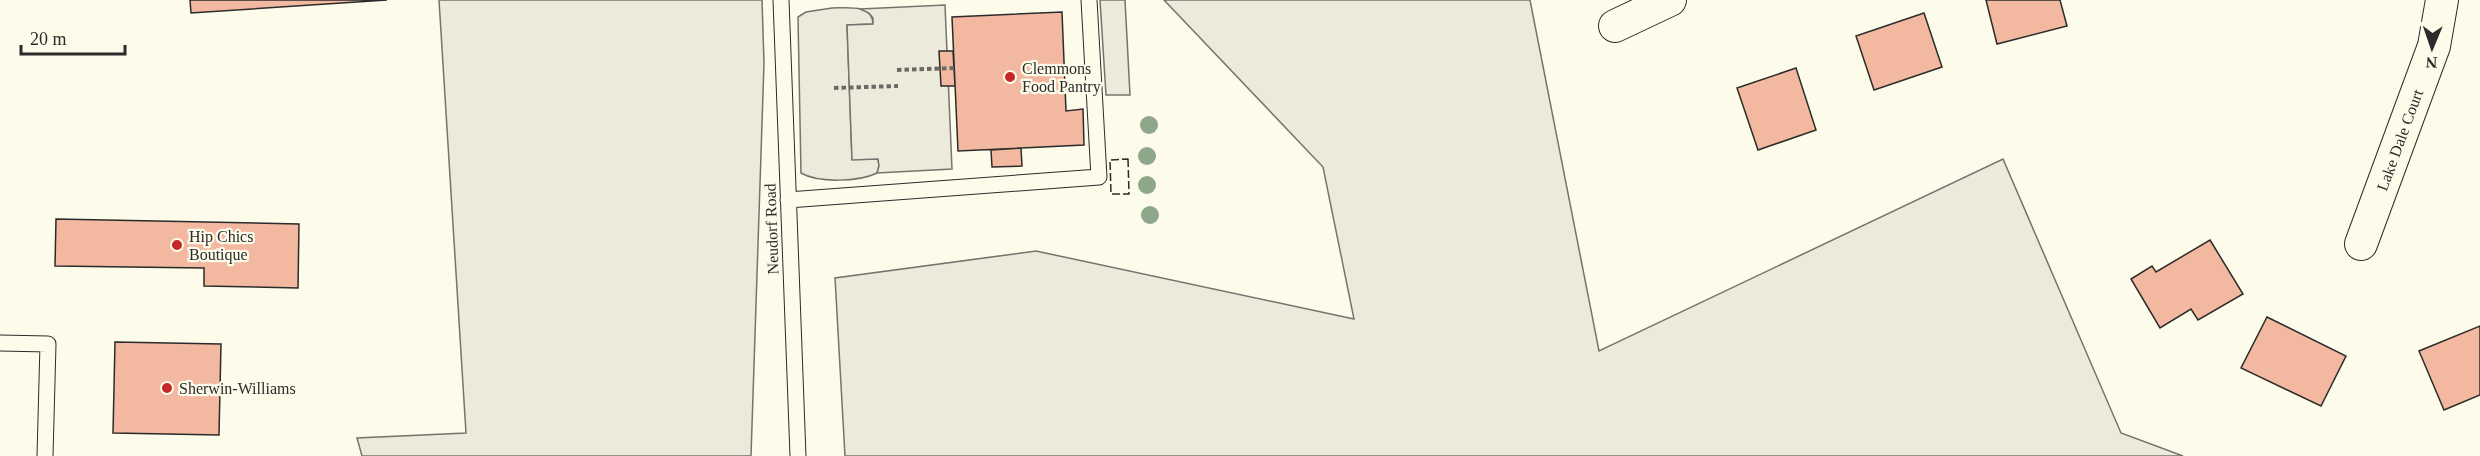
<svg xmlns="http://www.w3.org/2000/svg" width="2480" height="456" font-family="'Times New Roman',serif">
<rect width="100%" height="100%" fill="#fdfbea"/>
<path fill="#ecebdb" stroke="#74746e" stroke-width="1.5" d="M 439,0 L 762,0 L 764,63 L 751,456 L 362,456 L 357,438 L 466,433 Z
M 1164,0 L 1530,0 L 1599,351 L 2003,159 L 2121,433 L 2183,456 L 845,456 L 835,278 L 1036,251 L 1354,319 L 1323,167 Z
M 832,8 C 847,8 873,4 873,24 L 847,25 L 852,159 L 878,159 L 879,166 L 877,173 C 859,182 818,183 801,173 L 798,17 L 806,12 Z"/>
<path fill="#eceadb" stroke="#74746e" stroke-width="1.5" d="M 1100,0 L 1125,0 L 1130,95 L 1106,95 Z
M 945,5 L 952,169 L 877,173 L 879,166 L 878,159 L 852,160 L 847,25 L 873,24 L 873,18 L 869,13 L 860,9 Z"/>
<path fill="#f2b8a0" stroke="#2b2b2b" stroke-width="1.5" d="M 190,0 L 387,0 L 191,13 Z
M 1986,0 L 2060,0 L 2067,26 L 1997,44 Z
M 1062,12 L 1066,111 L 1083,109 L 1084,145 L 958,151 L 952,17 Z
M 1924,13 L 1942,67 L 1874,90 L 1856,36 Z
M 939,51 L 953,51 L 955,86 L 941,86 Z
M 1796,68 L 1816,130 L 1758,150 L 1737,88 Z
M 1021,148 L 1022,166 L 992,167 L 991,150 Z
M 56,219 L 299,224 L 298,288 L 204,286 L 204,268 L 55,266 Z
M 2210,240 L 2243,294 L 2198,320 L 2191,309 L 2160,328 L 2131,279 L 2152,266 L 2156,272 Z
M 2267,317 L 2346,356 L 2321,406 L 2241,368 Z
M 2480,326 L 2480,395 L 2444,410 L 2419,351 Z
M 115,342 L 221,344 L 219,435 L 113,433 Z"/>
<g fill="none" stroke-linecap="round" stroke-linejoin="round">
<g stroke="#2b2b2b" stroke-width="17">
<path id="lane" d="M 781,0 L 798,456
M 788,200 L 1099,177 L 1089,0
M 0,343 L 48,344 L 45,456"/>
</g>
<g stroke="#2b2b2b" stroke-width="34">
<g id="street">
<path d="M 1615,26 L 1670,0"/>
<path id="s1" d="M 2361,244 L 2434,46 L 2442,0"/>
</g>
</g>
<path stroke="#6a6964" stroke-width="4" stroke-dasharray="4.5 3" stroke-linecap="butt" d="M 897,70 L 954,68
M 834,88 L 898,86"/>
<use href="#lane" stroke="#fdfbea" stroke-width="15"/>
<use href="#street" stroke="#fdfbea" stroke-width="32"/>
<path stroke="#2b2b2b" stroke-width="1.5" stroke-dasharray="8 3" stroke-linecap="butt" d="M 1128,159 L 1129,194 L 1111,194 L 1110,160 Z"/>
</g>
<g fill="#8ea78a">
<circle cx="1149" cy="125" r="9"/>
<circle cx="1147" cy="156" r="9"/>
<circle cx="1147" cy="185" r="9"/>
<circle cx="1150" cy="215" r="9"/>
</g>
<g fill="#c62828" stroke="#fdfbea" stroke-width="2">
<circle cx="1010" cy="77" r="6"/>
<circle cx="177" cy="245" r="6"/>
<circle cx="167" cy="388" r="6"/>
</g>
<g text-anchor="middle" stroke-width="4.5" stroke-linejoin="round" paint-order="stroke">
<g font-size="16" fill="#2b2b2b" stroke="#fdfbea" text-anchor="start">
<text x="1022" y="74">Clemmons<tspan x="1022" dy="18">Food Pantry</tspan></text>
<text x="189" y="242">Hip Chics<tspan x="189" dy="18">Boutique</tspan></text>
<text x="179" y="394">Sherwin-Williams</text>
</g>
<g font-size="16" fill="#2b2b2b" stroke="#fdfbea">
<text dy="6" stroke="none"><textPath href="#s1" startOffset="111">Lake Dale Court</textPath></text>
<text transform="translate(771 229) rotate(-92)" y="6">Neudorf Road</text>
</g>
</g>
<g transform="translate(2432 48) rotate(182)" stroke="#fdfbea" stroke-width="4.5" paint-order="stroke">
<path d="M0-4.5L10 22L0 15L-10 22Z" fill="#2b2b2b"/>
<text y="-9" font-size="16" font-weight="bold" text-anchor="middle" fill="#2b2b2b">N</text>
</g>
<path d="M21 45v9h104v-9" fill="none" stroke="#2b2b2b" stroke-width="3"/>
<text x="30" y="45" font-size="18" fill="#2b2b2b" stroke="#fdfbea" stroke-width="4.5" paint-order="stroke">20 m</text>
</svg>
